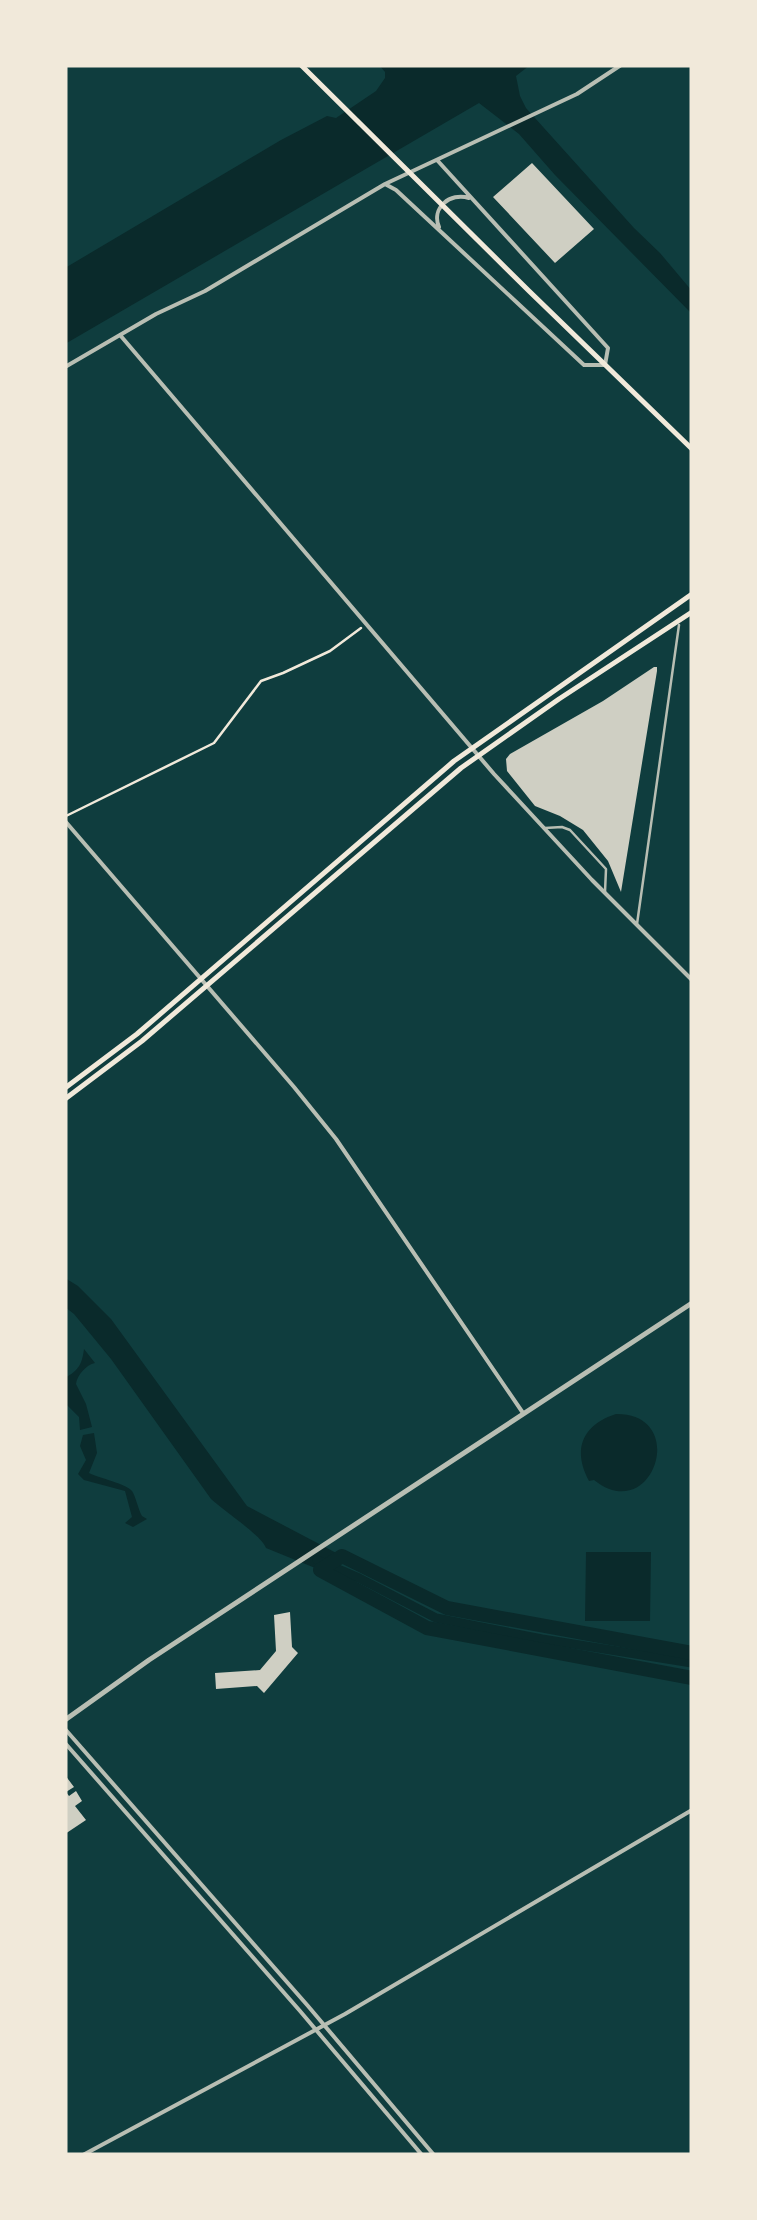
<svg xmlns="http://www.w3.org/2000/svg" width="757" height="2220" font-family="'PT Serif',serif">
<rect width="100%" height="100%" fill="#0f3d3e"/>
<path fill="#0a2a2b" d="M 379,65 L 530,65 L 516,76 L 520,96 L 526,108 L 634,228 L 660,253 L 692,291 L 692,314 L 555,175 L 519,134 L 479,103 L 65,344 L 65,268 L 281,140 L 327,116 L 336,118 L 376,91 L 385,78 L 385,72 Z
M 65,1278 L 78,1286 L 111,1319 L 247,1506 L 342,1556 L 320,1570 L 266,1548 C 260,1534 225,1512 211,1499 L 111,1359 L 74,1314 L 65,1307 Z
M 84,1349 L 95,1363 C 86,1365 77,1375 76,1384 L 86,1404 L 92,1427 L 80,1430 L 79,1417 L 65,1403 L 65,1378 C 79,1370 82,1364 84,1349 Z
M 616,1414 C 690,1413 653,1527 594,1480 L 589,1481 C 572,1450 582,1425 616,1414 Z
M 94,1433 L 97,1453 L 89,1473 C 99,1478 127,1484 132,1491 C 136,1497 138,1509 142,1516 L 147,1519 L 133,1527 L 125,1523 L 132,1517 L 125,1491 L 84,1480 L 78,1474 L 86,1460 L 80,1446 L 83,1435 Z
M 586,1552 L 651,1552 L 650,1621 L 585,1621 Z"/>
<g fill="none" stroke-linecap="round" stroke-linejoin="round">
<path stroke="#0a2a2b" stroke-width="9" d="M 317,1560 L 359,1578 L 436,1618 L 542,1639 L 692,1663"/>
<path stroke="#0a2a2b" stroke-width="14" d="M 692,1653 L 447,1608 L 342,1556 L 320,1570 L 427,1628 L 692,1678"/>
</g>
<path fill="#cfcfc3" d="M 532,163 L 594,229 L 555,263 L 493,197 Z
M 654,667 L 657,667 L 657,671 L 621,892 L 608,861 L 583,830 L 560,816 L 535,806 L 507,771 L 506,759 L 510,754 L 603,701 Z
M 290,1612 L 292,1647 L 298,1653 L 264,1693 L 257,1686 L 216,1689 L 215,1673 L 260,1670 L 276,1651 L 274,1615 Z
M 65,1775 L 74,1787 L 66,1792 L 69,1796 L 76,1791 L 82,1801 L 75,1806 L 86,1820 L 65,1834 Z"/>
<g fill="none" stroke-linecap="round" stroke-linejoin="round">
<path stroke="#f1e9da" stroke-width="2.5" d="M 66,816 L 214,743 L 261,681 L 283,673 L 330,651 L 361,628"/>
<path stroke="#b8beb3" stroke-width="2.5" d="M 545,828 L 562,827 L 570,830 L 606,869 L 605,892"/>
<path stroke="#b8beb3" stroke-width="2.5" d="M 637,924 L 679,625"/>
<path stroke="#b8beb3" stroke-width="4" d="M 385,184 L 396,190 L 584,365 L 605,365 L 608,348 L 437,160
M 439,227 C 431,208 450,192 469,198
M 120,335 L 494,774 L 592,880 L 692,980
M 65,367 L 156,314 L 205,291 L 385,184 L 577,94 L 621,65
M 65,821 L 294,1087 L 336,1139 L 523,1413
M 65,1729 L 308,2006 L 434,2155
M 65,1743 L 300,2011 L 422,2155
M 83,2155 L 345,2014 L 692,1810"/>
<path stroke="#b8beb3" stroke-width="5" d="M 65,1720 L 149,1660 L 692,1303"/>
<path stroke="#f1e9da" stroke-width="5" d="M 301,65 L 529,291 L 692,449
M 65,1088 L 137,1034 L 454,761 L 692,594
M 65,1099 L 142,1041 L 461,768 L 559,699 L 692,612"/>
</g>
<rect width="757" height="2220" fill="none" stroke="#f1e9da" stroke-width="135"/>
</svg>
